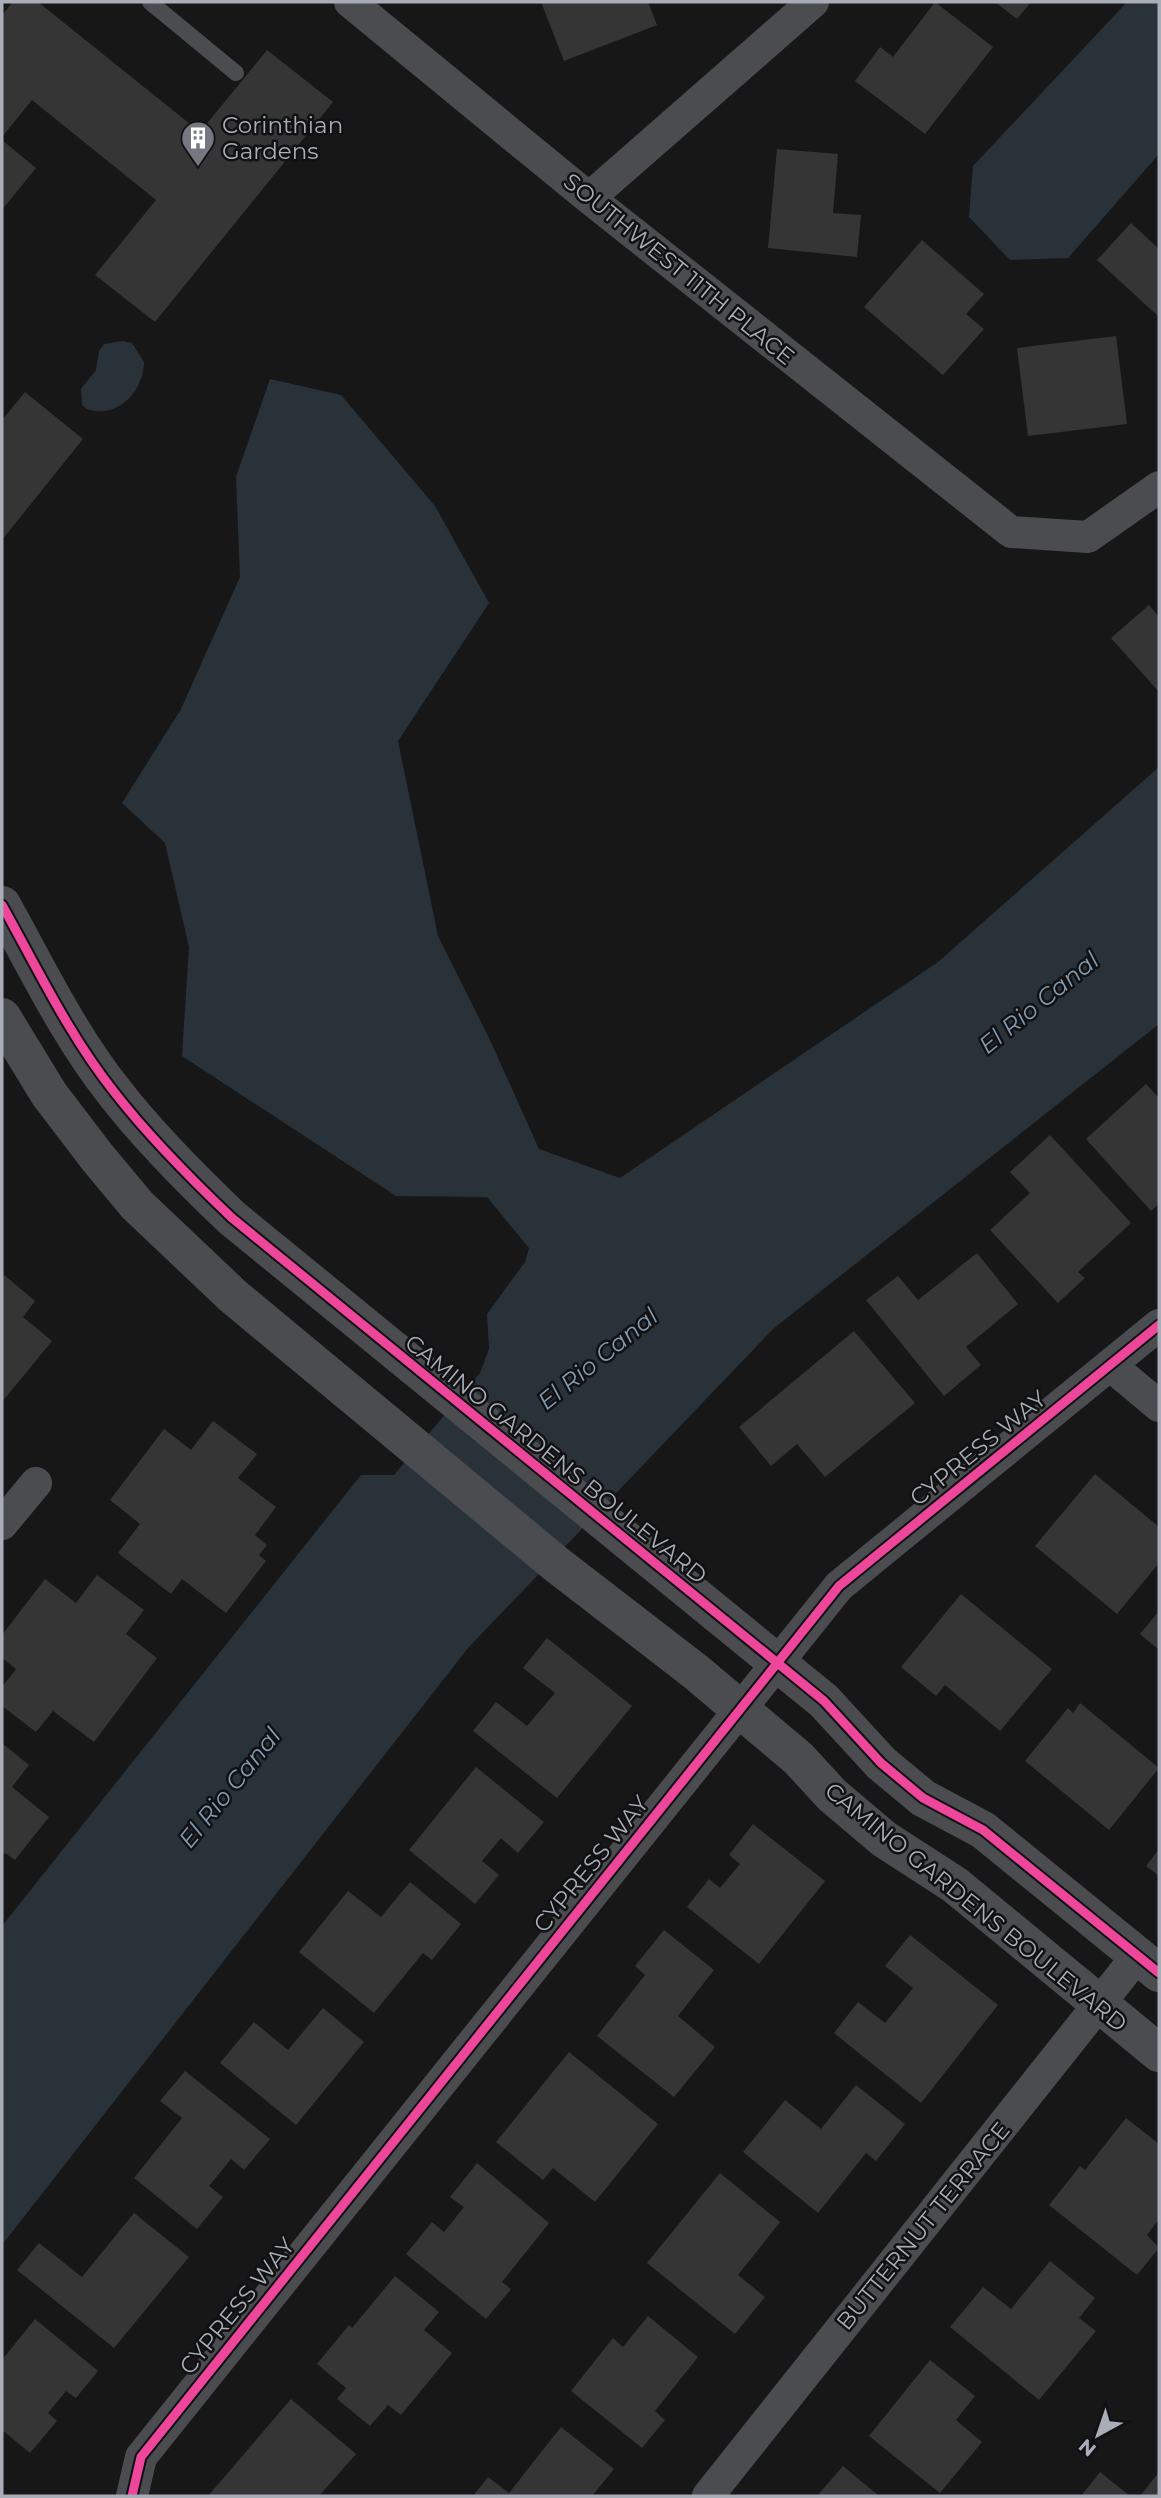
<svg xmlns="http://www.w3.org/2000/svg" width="1161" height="2498" font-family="Montserrat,sans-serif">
<rect width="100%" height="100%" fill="#171717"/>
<path fill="#2a3239" d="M 1127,2 L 1159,2 L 1159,154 L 1068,258 L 1010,260 L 969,217 L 973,166 Z
M 123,341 L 132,343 L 144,362 C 144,390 118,420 87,409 L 82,405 L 81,389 L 96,370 L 99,351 L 104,344 Z
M 270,379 L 341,395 L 435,506 L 489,603 L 398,741 L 438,936 L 490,1040 L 539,1149 L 620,1178 L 938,962 L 1159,767 L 1159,1024 L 773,1329 L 468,1648 L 2,2245 L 2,1926 L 361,1475 L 394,1475 L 480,1373 L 489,1349 L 487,1314 L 525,1262 L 529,1248 L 487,1197 L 396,1196 L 182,1056 L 189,947 L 165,843 L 122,803 L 181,709 L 240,577 L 236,477 Z"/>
<path fill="#353536" d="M 13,2 L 38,2 L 200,132 L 267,50 L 333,102 L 155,322 L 95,275 L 156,200 L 32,100 L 2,137 L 2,15 Z
M 541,2 L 648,2 L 657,25 L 564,61 Z
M 935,2 L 993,47 L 925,134 L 855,81 L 880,47 L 893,57 Z
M 995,2 L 1031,2 L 1017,19 Z
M 2,140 L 36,168 L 2,210 Z
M 777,149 L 838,154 L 833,213 L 861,215 L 857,257 L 768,248 Z
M 1131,223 L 1159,249 L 1159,317 L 1097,260 Z
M 922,240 L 984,294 L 966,314 L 984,329 L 943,375 L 864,307 Z
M 1116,336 L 1127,424 L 1028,436 L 1017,348 Z
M 25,392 L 83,439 L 2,540 L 2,420 Z
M 1149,605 L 1159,617 L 1159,692 L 1111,638 Z
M 1146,1084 L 1159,1098 L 1159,1204 L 1151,1211 L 1086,1139 Z
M 1050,1135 L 1131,1223 L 1078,1272 L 1085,1278 L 1058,1303 L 990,1230 L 1030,1193 L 1010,1172 Z
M 977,1253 L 1018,1304 L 966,1347 L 981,1365 L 944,1396 L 866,1300 L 898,1276 L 918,1300 Z
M 2,1273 L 35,1301 L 23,1317 L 52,1341 L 2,1402 Z
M 854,1331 L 915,1403 L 825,1477 L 797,1444 L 771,1466 L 739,1427 Z
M 213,1421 L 257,1454 L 238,1478 L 276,1507 L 255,1535 L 267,1545 L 259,1555 L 266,1561 L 226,1613 L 182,1579 L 171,1594 L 118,1553 L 140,1524 L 110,1500 L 164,1429 L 191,1450 Z
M 1095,1474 L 1159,1527 L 1159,1563 L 1117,1614 L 1035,1546 Z
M 97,1575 L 144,1610 L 126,1634 L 157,1658 L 94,1742 L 53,1711 L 36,1732 L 2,1706 L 2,1687 L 16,1669 L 2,1658 L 2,1635 L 45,1579 L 76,1603 Z
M 961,1594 L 1052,1669 L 1000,1731 L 945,1685 L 936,1696 L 901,1667 Z
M 1159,1611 L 1159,1650 L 1140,1634 Z
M 547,1638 L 632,1706 L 557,1798 L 473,1731 L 496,1702 L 527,1726 L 555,1693 L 523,1668 Z
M 1080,1703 L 1159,1768 L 1109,1830 L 1025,1761 L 1068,1708 L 1073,1713 Z
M 2,1743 L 29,1765 L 12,1787 L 49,1817 L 15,1860 L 5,1853 L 2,1857 Z
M 476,1767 L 544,1822 L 518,1853 L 501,1838 L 482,1861 L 499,1875 L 475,1904 L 409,1850 Z
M 753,1824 L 825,1881 L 759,1964 L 687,1907 L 709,1879 L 720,1888 L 740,1864 L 729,1855 Z
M 1159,1849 L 1159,1876 L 1146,1866 Z
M 410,1882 L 461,1924 L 432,1960 L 423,1953 L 374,2013 L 299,1952 L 348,1891 L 381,1917 Z
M 664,1930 L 714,1970 L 678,2016 L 715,2047 L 674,2097 L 597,2036 L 645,1975 L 635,1966 Z
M 910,1935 L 998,2005 L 921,2103 L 834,2033 L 858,2002 L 885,2023 L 913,1988 L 885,1966 Z
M 323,2008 L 364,2042 L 296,2125 L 220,2063 L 254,2022 L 288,2050 Z
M 569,2052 L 658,2124 L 595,2202 L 553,2168 L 543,2180 L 496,2142 Z
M 185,2071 L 270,2139 L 244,2170 L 231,2159 L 209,2186 L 223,2197 L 197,2229 L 134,2178 L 182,2118 L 160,2101 Z
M 856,2085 L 905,2124 L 876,2161 L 866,2153 L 818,2213 L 743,2152 L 785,2100 L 821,2129 Z
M 1126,2118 L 1159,2144 L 1159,2219 L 1147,2235 L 1159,2248 L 1137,2275 L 1049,2205 L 1080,2166 L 1085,2170 Z
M 477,2163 L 549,2223 L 502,2282 L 511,2289 L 486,2319 L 406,2254 L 432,2222 L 444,2232 L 464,2207 L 450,2197 Z
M 720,2173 L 780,2222 L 738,2275 L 765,2297 L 735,2334 L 647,2263 Z
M 134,2213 L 189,2257 L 114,2348 L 17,2270 L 39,2243 L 82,2277 Z
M 1050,2261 L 1095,2298 L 1079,2318 L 1096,2331 L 1039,2400 L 950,2327 L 983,2287 L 1011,2309 Z
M 395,2276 L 439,2312 L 424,2330 L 452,2353 L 401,2415 L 388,2405 L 370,2426 L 337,2399 L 346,2388 L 317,2364 L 349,2325 L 352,2328 Z
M 648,2316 L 698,2357 L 655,2411 L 665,2420 L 642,2448 L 571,2391 L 613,2338 L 623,2347 Z
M 35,2319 L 98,2371 L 76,2398 L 66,2391 L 48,2413 L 57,2421 L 30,2453 L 2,2430 L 2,2360 Z
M 930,2360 L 975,2396 L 956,2420 L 982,2442 L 940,2493 L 869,2436 Z
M 291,2399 L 356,2454 L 319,2496 L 208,2496 Z
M 561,2427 L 614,2469 L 592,2496 L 473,2496 L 488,2477 L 509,2493 Z
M 843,2466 L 879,2496 L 817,2496 Z
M 1100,2472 L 1130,2496 L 1081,2496 Z
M 1159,2472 L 1159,2496 L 1140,2496 Z"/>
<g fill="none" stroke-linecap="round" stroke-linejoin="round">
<path stroke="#4b4c50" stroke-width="16" d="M 150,2 L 236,73"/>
<path stroke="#4b4c50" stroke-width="32" d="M 350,2 L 589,198 L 1011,532 L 1088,537 L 1159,487
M 589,198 L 813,2
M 1110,1365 L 1159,1406
M 2,1524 L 36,1483
M 132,2496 L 141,2457 L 839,1586 L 1159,1325
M 708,2496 L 1138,1955"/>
<path stroke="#4b4c50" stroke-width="38" d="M 2,905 C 37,968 70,1037 115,1093 C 150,1138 191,1179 232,1218 L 824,1701 L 881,1763 L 923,1798 L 983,1830 L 1159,1973
M 2,1017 L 49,1094 L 97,1157 L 137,1205 L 233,1296 L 556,1564 L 696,1672 L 799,1759 L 832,1795 L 884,1839 L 955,1885 L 1159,2053"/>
<g stroke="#111113" stroke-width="13">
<path id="cycleway" d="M 2,905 C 37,968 70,1037 115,1093 C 150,1138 191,1179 232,1218 L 824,1701 L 881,1763 L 923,1798 L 983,1830 L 1159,1973
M 132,2496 L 141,2457 L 839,1586 L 1159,1325"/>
</g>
<use href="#cycleway" stroke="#ed469a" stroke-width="9"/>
</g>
<defs>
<g id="building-pin" transform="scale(1.75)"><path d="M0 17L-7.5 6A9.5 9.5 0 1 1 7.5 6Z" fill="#757880" stroke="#111113"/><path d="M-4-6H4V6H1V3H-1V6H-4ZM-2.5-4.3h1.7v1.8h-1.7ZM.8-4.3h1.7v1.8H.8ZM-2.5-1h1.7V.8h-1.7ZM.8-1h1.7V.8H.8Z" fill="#fff"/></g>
</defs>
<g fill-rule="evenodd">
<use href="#building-pin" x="198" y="138"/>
</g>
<g text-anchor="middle" stroke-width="5" stroke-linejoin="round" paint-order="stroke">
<g font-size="23" fill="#a8adb8" stroke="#111113" text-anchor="start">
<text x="222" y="133">Corinthian<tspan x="222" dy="26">Gardens</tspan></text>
</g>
<g font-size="23" fill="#a8adb8" stroke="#111113">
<text transform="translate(679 269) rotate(39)" y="8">SOUTHWEST 11TH PLACE</text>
<text transform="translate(978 1448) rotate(-39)" y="8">CYPRESS WAY</text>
<text transform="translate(556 1459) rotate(39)" y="8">CAMINO GARDENS BOULEVARD</text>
<text transform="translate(591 1864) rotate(-51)" y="8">CYPRESS WAY</text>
<text transform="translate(976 1907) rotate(39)" y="8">CAMINO GARDENS BOULEVARD</text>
<text transform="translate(923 2226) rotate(-51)" y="8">BUTTERNUT TERRACE</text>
<text transform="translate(237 2306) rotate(-51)" y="8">CYPRESS WAY</text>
</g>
<g font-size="24" font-style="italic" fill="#7f9bb3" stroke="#111113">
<text transform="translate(1039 1003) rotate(-39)" y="8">El Rio Canal</text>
<text transform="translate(598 1359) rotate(-39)" y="8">El Rio Canal</text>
<text transform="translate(230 1788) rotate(-51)" y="8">El Rio Canal</text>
</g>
</g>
<rect width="1161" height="2498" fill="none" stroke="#a8adb8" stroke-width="7"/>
<g transform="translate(1098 2435) rotate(220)" stroke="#111113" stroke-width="5" paint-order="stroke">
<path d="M0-5L12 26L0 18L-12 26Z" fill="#a8adb8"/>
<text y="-10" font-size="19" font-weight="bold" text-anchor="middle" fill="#a8adb8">N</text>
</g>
</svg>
